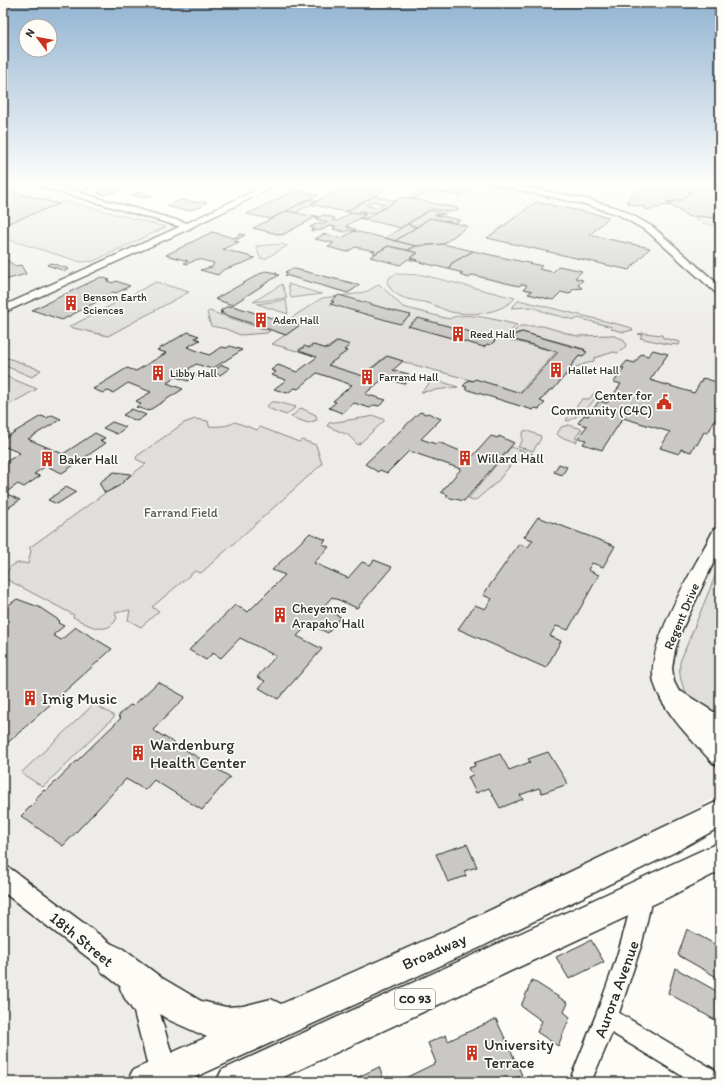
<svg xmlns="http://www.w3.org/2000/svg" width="723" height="1085" font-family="Itim,sans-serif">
<rect width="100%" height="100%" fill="#fdfcf7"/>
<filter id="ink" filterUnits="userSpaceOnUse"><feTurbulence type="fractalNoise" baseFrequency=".025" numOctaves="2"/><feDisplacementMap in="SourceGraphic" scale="8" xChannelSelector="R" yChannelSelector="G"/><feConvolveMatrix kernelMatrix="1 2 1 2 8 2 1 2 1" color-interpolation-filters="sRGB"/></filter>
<g filter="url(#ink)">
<path fill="#edece8" d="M 3,183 L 21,183 L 70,199 L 191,230 L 291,183 L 720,183 L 720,795 L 678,819 L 535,895 L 115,1082 L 3,1082 Z"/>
<path fill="#dfdeda" stroke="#858482" d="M 3,189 L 59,204 L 66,201 L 166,227 L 94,261 L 81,262 L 3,238 Z
M 695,216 L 720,219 L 720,226 L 710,225 L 695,220 L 699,219 Z
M 282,244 L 287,246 L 265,259 L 260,258 L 256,246 Z
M 396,274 L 423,275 L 515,298 C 501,314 472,316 451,312 C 443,310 436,305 428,303 C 411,299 394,300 387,282 L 390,277 Z
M 156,282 L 189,292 L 108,336 L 69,327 Z
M 282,284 L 287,298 L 253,302 Z
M 288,284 L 321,294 L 322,294 L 291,298 Z
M 379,284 L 403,307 L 449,319 C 463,310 501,321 517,325 L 504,338 L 556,352 L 519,393 L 385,357 L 360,376 L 326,366 L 348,345 L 336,342 L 325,349 L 311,345 L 307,348 L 303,347 L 297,351 L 272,344 L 298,326 L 285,322 L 322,298 L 355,294 L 368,291 Z
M 286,300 L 288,314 L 257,304 Z
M 519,300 L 629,327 L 633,330 L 624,332 L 611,329 L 612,327 L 578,318 L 575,320 L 550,314 L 532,307 L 511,308 Z
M 209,311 L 270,331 L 267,333 L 240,335 L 226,329 L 211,326 L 207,313 Z
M 520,326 L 543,326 L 577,336 L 611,335 L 623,339 L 626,344 L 625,348 L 617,353 L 614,352 L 594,358 L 594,361 L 576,367 L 567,376 L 565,376 L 572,368 L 570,367 L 579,356 L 582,357 L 587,352 L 584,351 L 585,349 L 522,332 L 511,334 Z
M 644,333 L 662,335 L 663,338 L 680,342 L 679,345 L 667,344 L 640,338 L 642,335 L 638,334 Z
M 8,358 L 41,370 L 32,377 L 3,365 L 3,360 Z
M 3,375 L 37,389 L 3,408 Z
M 433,380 L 436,380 L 458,387 L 421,392 Z
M 595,392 L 600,393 L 585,411 L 569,421 L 566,420 L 582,399 L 589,399 Z
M 271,402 L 277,402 L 296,407 L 286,415 L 270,409 L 267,406 Z
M 301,408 L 316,415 L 317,420 L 308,423 L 291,417 Z
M 375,416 L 385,420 L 358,445 L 348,435 L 327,426 L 329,423 Z
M 195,419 L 208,421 L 209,426 C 216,427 230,426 235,422 L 257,430 L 260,427 L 299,442 L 302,440 L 316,445 L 322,464 L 201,573 L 195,571 L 152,607 L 159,611 L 141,627 L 128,620 L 130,610 L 115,613 L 117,618 C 107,638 86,624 73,617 L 74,615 L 6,579 C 6,566 17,560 28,564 L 31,550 L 29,548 L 105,493 C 121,486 132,473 146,464 L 136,459 L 137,456 L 184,423 Z
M 569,425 L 582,429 L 575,438 L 578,439 L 576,442 L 560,437 L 557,434 L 561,427 Z
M 525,430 L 541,436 L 540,440 L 533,451 L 518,447 L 522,441 L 522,434 Z
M 511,447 L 533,454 L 512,463 L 498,481 L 477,499 L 473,501 L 468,499 Z
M 718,569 L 720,570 L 720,720 C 696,704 677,694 680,662 Z
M 94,704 L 115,716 L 43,787 L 21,773 Z"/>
<path fill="#c9c8c4" stroke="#2b2b2b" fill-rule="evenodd" d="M 55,183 L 79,183 L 70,187 Z
M 116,183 L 129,187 L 104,195 L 97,193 L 102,191 L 99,190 Z
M 433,183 L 453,183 L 473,187 L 460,196 L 431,190 L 414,199 L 408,198 Z
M 648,183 L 689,189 L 688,191 L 691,191 L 682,200 L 666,202 L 672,205 L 661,206 L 659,208 L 654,208 L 651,210 L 644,209 L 646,207 L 628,204 L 630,202 L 626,201 L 638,190 L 643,190 Z
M 351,184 L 384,190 L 345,212 L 311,204 Z
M 720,185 L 720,219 L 701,216 L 689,217 L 666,202 L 682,200 L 691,191 L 693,192 L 696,189 L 694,187 Z
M 3,189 L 59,204 L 3,225 Z
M 296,190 L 318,195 L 270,219 L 247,214 Z
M 139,192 L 153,196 L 146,198 L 132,195 Z
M 374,196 L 396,201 L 375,213 L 370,212 L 365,215 L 361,214 L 365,212 L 362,211 L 358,213 L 345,212 ZM 373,201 L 384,204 L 377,208 L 366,205 Z
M 403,197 L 457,208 L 458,210 L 450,212 L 432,209 L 401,228 L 359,218 L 367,218 Z
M 308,199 L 317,201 L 295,213 L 287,211 Z
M 181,200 L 193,202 L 207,202 L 201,207 L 189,210 L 182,210 L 166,206 Z
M 536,202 L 609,217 L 590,235 L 650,248 L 629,270 L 487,238 Z
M 429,210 L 445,214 L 435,215 L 460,220 L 455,223 L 430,218 L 417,227 L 407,224 Z
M 287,211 L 316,217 L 282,235 L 253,228 Z
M 362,211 L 365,212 L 361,214 L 365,215 L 346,226 L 356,230 L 354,231 L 349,230 L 345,232 L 333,229 L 336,227 L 329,226 L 322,230 L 311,231 L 315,229 L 310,227 L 319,223 L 323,224 L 327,222 L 316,219 L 318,218 L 312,216 L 314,215 L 320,217 L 323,215 L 335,218 L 332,220 L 337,221 L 353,212 L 358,213 Z
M 430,218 L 468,226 L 443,244 L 416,246 L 395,241 Z
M 407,224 L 417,227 L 395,241 L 385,238 Z
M 354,231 L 385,238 L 416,246 L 408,250 L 388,246 L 376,253 L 373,253 L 375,251 L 355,247 L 347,252 L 328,247 L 334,243 L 315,239 L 324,234 L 342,238 Z
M 212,232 L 234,238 L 241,234 L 245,235 L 234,241 L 239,242 L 223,249 L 255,258 L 246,262 L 223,270 L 218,275 L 200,270 L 212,267 L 214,263 L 198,259 L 187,264 L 184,263 L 188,261 L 166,255 Z
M 443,244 L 473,251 L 452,263 L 448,269 L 415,261 L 417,260 L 410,258 L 418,253 L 408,250 L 416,246 Z
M 388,246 L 418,253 L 410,258 L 417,260 L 415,261 L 408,259 L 400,265 L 370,257 Z
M 473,251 L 542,266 L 539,269 L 553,272 L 559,266 L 582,271 L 575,278 L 583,280 L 578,285 L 582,288 L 574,289 L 569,294 L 561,292 L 553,300 L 528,294 L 532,291 L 524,289 L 527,285 L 522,284 L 519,286 L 472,275 L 469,278 L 460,275 L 463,273 L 448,269 L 452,263 Z
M 3,257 L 15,266 L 21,265 L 26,274 L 5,280 L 3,276 Z
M 51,263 L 69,269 L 65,271 L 47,265 Z
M 291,269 L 295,269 L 360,285 L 348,293 L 285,275 L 288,273 L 285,272 Z
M 265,271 L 277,273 L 275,274 L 279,275 L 232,305 L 215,299 Z
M 101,277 L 110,280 L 107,281 L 113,283 L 116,281 L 130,286 L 116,293 L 113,292 L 106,296 L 108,296 L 62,320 L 32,310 Z
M 339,295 L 394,311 L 411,315 L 400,324 L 330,304 L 334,302 L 331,301 Z
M 233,306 L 281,321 L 300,325 L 286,335 L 220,313 L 223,312 L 220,311 L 226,307 Z
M 418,318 L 493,338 L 492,339 L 496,340 L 490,345 L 487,344 L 484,347 L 408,326 Z
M 188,332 L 199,336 L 195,338 L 200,340 L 187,347 L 209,355 L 222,347 L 227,348 L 230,346 L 242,350 L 212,369 L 196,364 L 187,370 L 199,374 L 188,381 L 176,377 L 167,383 L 183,389 L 148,411 L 136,407 L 141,404 L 136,401 L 151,392 L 128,383 L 113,393 L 108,391 L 103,393 L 93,389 L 127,368 L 136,371 L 166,353 L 157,350 Z
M 522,332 L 585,350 L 584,351 L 587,352 L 582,357 L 579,356 L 570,367 L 572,367 L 553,390 L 551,389 L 540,401 L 545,403 L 539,409 L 535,408 L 533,410 L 465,389 L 467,387 L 463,386 L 469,380 L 473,381 L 475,379 L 521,393 L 558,352 L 515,340 L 516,338 L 513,337 L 514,335 Z
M 338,341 L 350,345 L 344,350 L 347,351 L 328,365 L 363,376 L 387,356 L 403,361 L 393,370 L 409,374 L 405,378 L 410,379 L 404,384 L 384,378 L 365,394 L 386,400 L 379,406 L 374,405 L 370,408 L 354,403 L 342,413 L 329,408 L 336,402 L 333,401 L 352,385 L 317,373 L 298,389 L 295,388 L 287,393 L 274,389 L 286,380 L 271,375 L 276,372 L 271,370 L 278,365 L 297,372 L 317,357 L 299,351 L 305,346 L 309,348 L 313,345 L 328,349 Z
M 653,350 L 668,354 L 650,380 L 694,393 L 703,378 L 720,383 L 720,410 L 708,433 L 704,432 L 697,445 L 695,444 L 691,452 L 681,449 L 679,454 L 660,448 L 670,432 L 623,418 L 602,450 L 583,444 L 586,440 L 578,438 L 587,426 L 578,423 L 584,415 L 588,416 L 599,401 L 607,403 L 621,384 L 614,382 L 624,368 L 621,368 L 627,361 L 635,363 L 641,354 L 648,356 Z
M 222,365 L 230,368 L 220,375 L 212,372 Z
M 132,409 L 146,415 L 137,421 L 123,415 Z
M 420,412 L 426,414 L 428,413 L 441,419 L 421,439 L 436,444 L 438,442 L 473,456 L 491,436 L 498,438 L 499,436 L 514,443 L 464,501 L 446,497 L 448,495 L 441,492 L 461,469 L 409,451 L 387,473 L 380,470 L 378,472 L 365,464 Z
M 52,415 L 61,419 L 28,439 L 63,454 L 95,433 L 105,438 L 100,441 L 106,443 L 62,473 L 46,466 L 34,474 L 40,476 L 24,487 L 18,484 L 5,493 L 20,500 L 3,511 L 3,464 L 20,453 L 3,446 L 3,439 L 41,416 L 47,418 Z
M 112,422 L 126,427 L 117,434 L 103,428 Z
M 559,464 L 567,467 L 562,475 L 554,472 Z
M 114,472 L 131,474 L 119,486 L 105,493 L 99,483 Z
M 66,487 L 76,492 L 57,504 L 48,500 Z
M 538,517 L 615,546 L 603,567 L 592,563 L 588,570 L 599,575 L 568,630 L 556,626 L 550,636 L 561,641 L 546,668 L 458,629 L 475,605 L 485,609 L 492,599 L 483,595 L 519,544 L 528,547 L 533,540 L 524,537 Z
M 310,533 L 326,540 L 322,544 L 329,547 L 314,563 L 348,578 L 362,562 L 370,565 L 374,560 L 392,567 L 357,608 L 332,597 L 322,608 L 341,617 L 328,633 L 309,624 L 297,636 L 322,649 L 278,699 L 259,688 L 265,681 L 257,677 L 276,656 L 240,638 L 221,658 L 213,653 L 206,660 L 189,650 L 235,605 L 248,612 L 285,575 L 272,570 Z
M 17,599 L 39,607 L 60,621 L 58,623 L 64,626 L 53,635 L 61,640 L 76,627 L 112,649 L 3,747 L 3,606 L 6,607 Z
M 158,682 L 185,697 L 153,730 L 230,777 L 202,810 L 154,780 L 145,790 L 126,779 L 63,846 L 21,816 L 37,800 L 35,799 L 44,790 L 46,791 L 121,718 L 118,716 L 130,705 L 133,706 Z
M 548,752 L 568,784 L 542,793 L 539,788 L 520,795 L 523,799 L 500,808 L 489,788 L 476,793 L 468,777 L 473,775 L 469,768 L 475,766 L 474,763 L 500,754 L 509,770 L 530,762 L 528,759 Z
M 467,844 L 477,867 L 464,871 L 466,876 L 448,882 L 436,854 Z
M 687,929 L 720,947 L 720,979 L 678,955 Z
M 591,940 L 604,962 L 569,979 L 556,957 Z
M 675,968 L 720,993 L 720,1023 L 668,993 Z
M 532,980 L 568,1003 L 564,1012 L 570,1017 L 558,1046 L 537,1032 L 542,1021 L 521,1006 Z
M 496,1019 L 522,1075 L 509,1082 L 397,1082 L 436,1063 L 428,1043 L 446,1035 L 448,1041 Z
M 379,1067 L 384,1080 L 389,1077 L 391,1082 L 348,1082 Z"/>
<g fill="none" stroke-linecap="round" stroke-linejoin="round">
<g stroke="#2b2b2b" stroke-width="3">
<path id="minor" d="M 90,183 L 100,183 L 70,195 L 65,194 Z
M 643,884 L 650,887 L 653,894 L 642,943 L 619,1013 L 720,1073 L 720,1082 L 692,1082 L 612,1033 L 591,1082 L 569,1082 C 594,1020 620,960 633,894 L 636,887 Z"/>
</g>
<g stroke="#2b2b2b" stroke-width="3">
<path id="tertiary" d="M 487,183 L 505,183 L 590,200 L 623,210 L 653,227 L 720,286 L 720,294 L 716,293 L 647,231 L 617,214 L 588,205 Z
M 188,223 L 191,224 L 191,228 L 3,313 L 3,306 Z
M 720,528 L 720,549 L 682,629 L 675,650 L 672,668 L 674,682 L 682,697 L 720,743 L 720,766 L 713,763 C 693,741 662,711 654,682 C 645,645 695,567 712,533 L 714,529 Z
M 3,865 L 11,869 L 121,951 L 128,965 L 124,974 L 115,978 L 106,974 L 103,969 L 3,892 Z
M 133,975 L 142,979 L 155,997 L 180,1082 L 152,1082 L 134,1012 L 124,997 L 120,988 L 124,979 Z"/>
</g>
<g stroke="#2b2b2b" stroke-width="3">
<path id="secondary" d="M 29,183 L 44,183 L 187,223 L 270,183 L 282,183 L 188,229 Z"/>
</g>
<g stroke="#2b2b2b" stroke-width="3">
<path id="primary" d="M 673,689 L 682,692 L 720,716 L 720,739 C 702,732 669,716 661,699 L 664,692 Z
M 720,800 L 720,827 L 675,852 L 479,948 L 185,1082 L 127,1082 L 133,1070 L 207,1037 L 169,1020 L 139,1001 L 101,971 L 96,960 L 101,949 L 112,944 L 123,949 L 162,978 L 201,1001 L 226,1007 L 243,1006 L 271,999 L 281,1004 L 457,926 Z
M 720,842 L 720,871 L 667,898 L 273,1082 L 216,1082 L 222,1070 Z"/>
</g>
<use href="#minor" fill="#fdfcf7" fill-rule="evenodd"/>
<use href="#tertiary" fill="#fdfcf7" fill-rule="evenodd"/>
<use href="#secondary" fill="#fdfcf7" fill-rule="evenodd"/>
<use href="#primary" fill="#fdfcf7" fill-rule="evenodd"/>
</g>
</g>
<linearGradient id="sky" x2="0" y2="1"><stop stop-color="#93b4d2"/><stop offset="0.55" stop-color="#fefefb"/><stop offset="1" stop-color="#fefefb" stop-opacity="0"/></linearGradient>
<rect width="723" height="335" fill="url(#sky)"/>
<defs>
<g id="building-bare" transform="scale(1.2)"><path d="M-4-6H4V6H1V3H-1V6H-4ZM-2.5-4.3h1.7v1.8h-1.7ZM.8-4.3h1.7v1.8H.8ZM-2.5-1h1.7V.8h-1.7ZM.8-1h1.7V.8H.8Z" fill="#c8321e" stroke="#fdfcf7" stroke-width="2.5" paint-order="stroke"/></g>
<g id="civic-bare" transform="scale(1.2)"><path d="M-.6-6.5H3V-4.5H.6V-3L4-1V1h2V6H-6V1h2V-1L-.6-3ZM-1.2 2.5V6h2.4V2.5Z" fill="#c8321e" stroke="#fdfcf7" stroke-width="2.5" paint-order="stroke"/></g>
</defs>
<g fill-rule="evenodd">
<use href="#building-bare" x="71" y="303"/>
<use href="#building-bare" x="261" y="320"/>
<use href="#building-bare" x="458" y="334"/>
<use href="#building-bare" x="556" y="370"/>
<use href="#building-bare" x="158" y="373"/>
<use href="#building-bare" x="367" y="377"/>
<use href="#civic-bare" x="664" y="402"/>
<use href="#building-bare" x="465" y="458"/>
<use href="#building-bare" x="47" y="459"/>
<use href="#building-bare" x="280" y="615"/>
<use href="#building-bare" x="30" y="698"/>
<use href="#building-bare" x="138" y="753"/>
<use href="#building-bare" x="472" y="1053"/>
</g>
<g text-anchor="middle" stroke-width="3.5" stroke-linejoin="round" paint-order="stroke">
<g font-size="11" fill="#2b2b2b" stroke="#fdfcf7" text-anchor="start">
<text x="83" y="301">Benson Earth<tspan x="83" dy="13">Sciences</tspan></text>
<text x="273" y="324">Aden Hall</text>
<text x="470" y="338">Reed Hall</text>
<text x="568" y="374">Hallet Hall</text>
<text x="170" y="377">Libby Hall</text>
<text x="379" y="381">Farrand Hall</text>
</g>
<rect fill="#fdfcf7" stroke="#6a6a68" stroke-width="1" x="395" y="989" width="40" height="20" rx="3"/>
<g font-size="12" font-weight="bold" fill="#2b2b2b">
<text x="415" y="1003">CO 93</text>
</g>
<g font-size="13" fill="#2b2b2b" stroke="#fdfcf7" text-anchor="start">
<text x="652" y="400" text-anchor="end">Center for<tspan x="652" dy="15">Community (C4C)</tspan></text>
<text x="477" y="463">Willard Hall</text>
<text x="59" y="464">Baker Hall</text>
<text x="292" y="613">Cheyenne<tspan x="292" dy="15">Arapaho Hall</tspan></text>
</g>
<g font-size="13" fill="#585857" stroke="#fdfcf7">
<text x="181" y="517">Farrand Field</text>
</g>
<g font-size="13" fill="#2b2b2b" stroke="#fdfcf7">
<text transform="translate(681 616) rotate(-67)" y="5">Regent Drive</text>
</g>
<g font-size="16" fill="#2b2b2b" stroke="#fdfcf7" text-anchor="start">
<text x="42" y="704">Imig Music</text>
<text x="150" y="750">Wardenburg<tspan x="150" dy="18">Health Center</tspan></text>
<text x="484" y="1050">University<tspan x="484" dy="18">Terrace</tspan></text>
</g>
<g font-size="16" fill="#2b2b2b" stroke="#fdfcf7">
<text transform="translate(82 939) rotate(39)" y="6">18th Street</text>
<text transform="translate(434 951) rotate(-24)" y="6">Broadway</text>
<text transform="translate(616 989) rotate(-70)" y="6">Aurora Avenue</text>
</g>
</g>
<rect width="723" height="1085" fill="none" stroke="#fdfcf7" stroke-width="16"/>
<rect x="8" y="8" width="707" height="1069" fill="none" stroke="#2b2b2b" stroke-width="1.5" filter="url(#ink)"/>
<g transform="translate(38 38) rotate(302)"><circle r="19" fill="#fdfcf7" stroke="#a9a8a5"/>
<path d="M0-3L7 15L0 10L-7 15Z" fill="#c8321e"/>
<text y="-6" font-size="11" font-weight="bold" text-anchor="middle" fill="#2b2b2b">N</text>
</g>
</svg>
